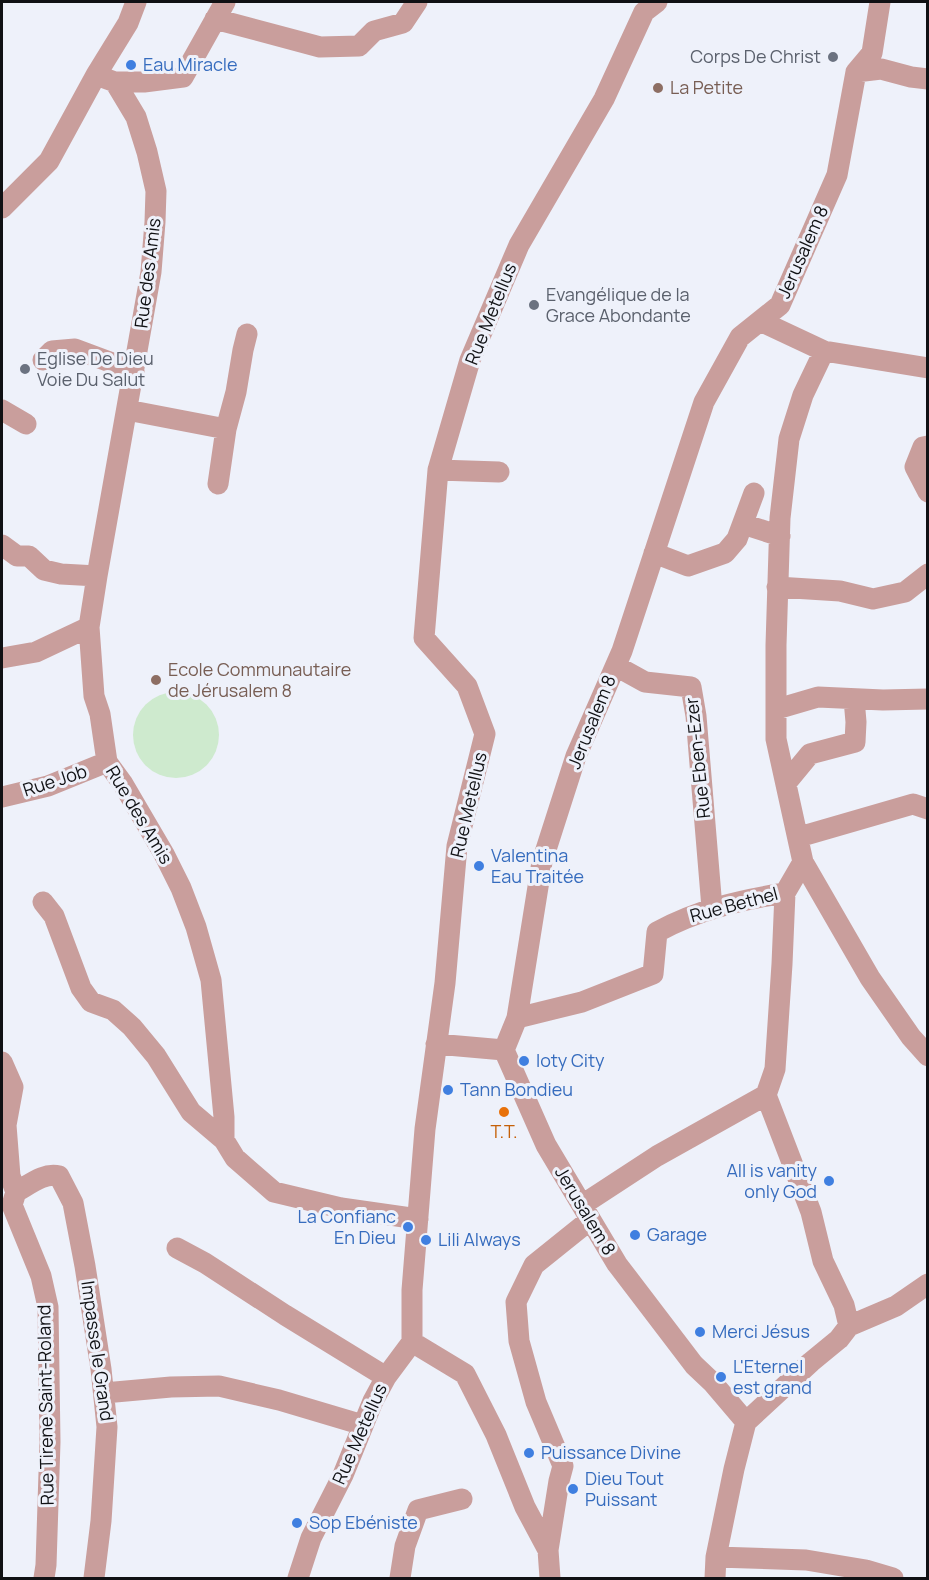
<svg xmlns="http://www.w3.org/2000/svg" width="929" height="1580" font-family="Manrope,sans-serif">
<rect width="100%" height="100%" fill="#eef1fa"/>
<path fill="#ceeace" d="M133 735a43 43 0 1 1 86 0a43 43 0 1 1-86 0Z"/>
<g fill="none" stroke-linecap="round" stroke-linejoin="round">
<path stroke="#c99e9c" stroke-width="21" d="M 215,19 L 320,47 L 359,46 L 374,31 L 403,23 L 417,2
M 856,72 L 881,69 L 911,77 L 928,79
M 96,75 L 115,82 L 136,117 L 147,152 L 156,191 L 155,222 L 151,272 L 97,576 L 89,627 L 94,696 L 100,714 L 107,762 L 123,784 L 164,854 L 181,888 L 196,927 L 211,980 L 224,1117 L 224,1140 L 235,1158 L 274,1192 L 341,1208 L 418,1219
M 115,82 L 144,82 L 183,77 L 225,2
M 2,208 L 49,161 L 96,75 L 128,23 L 136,2
M 760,321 L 824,351 L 928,368
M 824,351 L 803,395 L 789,439 L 780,518 L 776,645 L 776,739 L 803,862 L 870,978 L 911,1037 L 928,1056
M 43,360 L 52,351 L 75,349 L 134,371
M 2,410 L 26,424
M 127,410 L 226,429 L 236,392 L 243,350 L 247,334
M 928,446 L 923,447 L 915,467 L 928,492
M 438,470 L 499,472
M 218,484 L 226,429
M 743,524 L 780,536
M 2,545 L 17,556 L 29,556 L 44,570 L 61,574 L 97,576
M 654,553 L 688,566 L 725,553 L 737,539 L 754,493
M 777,587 L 840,591 L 873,599 L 905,592 L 928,574
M 2,658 L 36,652 L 89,627
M 616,666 L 645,682 L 691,687 L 696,716 L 712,908
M 777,709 L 818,697 L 883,700 L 928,699
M 786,783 L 810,754 L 855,742 L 856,722 L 854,699
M 2,797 L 48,786 L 107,762
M 799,837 L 913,804 L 928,809
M 785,893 L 782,964 L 775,1069 L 766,1095 L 811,1212 L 823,1261 L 844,1305 L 849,1326
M 43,902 L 54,916 L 81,988 L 91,1002 L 113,1010 L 132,1027 L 156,1056 L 191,1112 L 224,1140
M 517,1018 L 582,1002 L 653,974 L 657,932 C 697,910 740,900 785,893 L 803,862
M 436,1044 L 504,1050
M 2,1062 L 13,1087 L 6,1125 L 10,1176 L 16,1192 L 12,1205 L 41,1276 L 48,1307 L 50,1442 L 46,1565 L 44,1578
M 16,1192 C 29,1185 44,1172 59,1176 L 73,1203 L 85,1266 L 101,1369 L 107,1427 L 101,1521 L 94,1578
M 582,1205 L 657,1156 L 766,1095
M 177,1248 L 205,1263 L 285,1315 L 386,1377
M 412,1342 L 465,1374 L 496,1435 L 525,1507 L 548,1550
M 104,1393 L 171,1387 L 219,1386 L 279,1400 L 363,1425
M 746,1422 L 712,1382 L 694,1365 L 617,1264 L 546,1145 L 504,1050 L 517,1018 L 542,862 L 576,756 L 622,651 L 704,402 L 740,337 L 780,305 L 837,175 L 856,72 L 872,53 L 880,2
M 716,1557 L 806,1560 L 866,1570 L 893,1578
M 298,1578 L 311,1538 L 343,1475 L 373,1401 L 386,1377 L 412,1342 L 412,1290 L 425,1129 L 445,983 L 457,846 L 485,734 L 467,686 L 424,638 L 438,470 L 470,360 L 519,245 L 604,99 L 644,12 L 657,2
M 400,1578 L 405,1546 L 418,1510 L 462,1499
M 550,1578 L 548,1550 L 559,1481 L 563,1466 L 536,1402 L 519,1341 L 516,1302 L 534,1265 L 590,1220
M 715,1578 L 716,1557 L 734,1469 L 746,1422 L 811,1362 L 839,1339 L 849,1326 L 896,1306 L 928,1284"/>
</g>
<g fill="#6b7280" stroke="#eef1fa" stroke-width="2">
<circle cx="833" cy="57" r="6"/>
<circle cx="534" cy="305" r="6"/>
<circle cx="25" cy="369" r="6"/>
</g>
<g fill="#3f7fe0" stroke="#eef1fa" stroke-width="2">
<circle cx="131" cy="65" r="6"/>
<circle cx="479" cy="866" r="6"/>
<circle cx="524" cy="1061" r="6"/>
<circle cx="448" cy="1090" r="6"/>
<circle cx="829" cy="1181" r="6"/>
<circle cx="408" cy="1227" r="6"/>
<circle cx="635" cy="1235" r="6"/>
<circle cx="426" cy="1240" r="6"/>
<circle cx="700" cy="1332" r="6"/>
<circle cx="721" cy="1377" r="6"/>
<circle cx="529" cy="1453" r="6"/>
<circle cx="573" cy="1489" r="6"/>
<circle cx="297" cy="1523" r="6"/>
</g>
<g fill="#8d6e63" stroke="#eef1fa" stroke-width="2">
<circle cx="658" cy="88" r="6"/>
<circle cx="156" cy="680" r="6"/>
</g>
<circle fill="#e8710a" stroke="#eef1fa" stroke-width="2" cx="504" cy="1112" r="6"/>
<g text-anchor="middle" stroke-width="6" stroke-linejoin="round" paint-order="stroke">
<g font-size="18" fill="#5b616d" stroke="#eef1fa" text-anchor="start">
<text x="821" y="63" text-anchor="end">Corps De Christ</text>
<text x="546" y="301">Evangélique de la<tspan x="546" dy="21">Grace Abondante</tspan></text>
<text x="37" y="365">Eglise De Dieu<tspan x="37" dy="21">Voie Du Salut</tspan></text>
</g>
<g font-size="18" fill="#366cbe" stroke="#eef1fa" text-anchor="start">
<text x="143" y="71">Eau Miracle</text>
<text x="491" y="862">Valentina<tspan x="491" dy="21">Eau Traitée</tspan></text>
<text x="536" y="1067">loty City</text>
<text x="460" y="1096">Tann Bondieu</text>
<text x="817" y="1177" text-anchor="end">All is vanity<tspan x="817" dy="21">only God</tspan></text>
<text x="396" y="1223" text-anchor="end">La Confianc<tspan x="396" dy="21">En Dieu</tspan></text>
<text x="647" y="1241">Garage</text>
<text x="438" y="1246">Lili Always</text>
<text x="712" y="1338">Merci Jésus</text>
<text x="733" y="1373">L'Eternel<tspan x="733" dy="21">est grand</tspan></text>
<text x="541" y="1459">Puissance Divine</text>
<text x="585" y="1485">Dieu Tout<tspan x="585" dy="21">Puissant</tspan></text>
<text x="309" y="1529">Sop Ebéniste</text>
</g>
<g font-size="18" fill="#785e54" stroke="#eef1fa" text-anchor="start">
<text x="670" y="94">La Petite</text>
<text x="168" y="676">Ecole Communautaire<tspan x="168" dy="21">de Jérusalem 8</tspan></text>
</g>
<g font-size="18" fill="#101114" stroke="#eef1fa">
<text transform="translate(803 252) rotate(-66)" y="6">Jerusalem 8</text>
<text transform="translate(148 273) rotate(-83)" y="6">Rue des Amis</text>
<text transform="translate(491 314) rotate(-68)" y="6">Rue Metellus</text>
<text transform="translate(592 722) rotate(-68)" y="6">Jerusalem 8</text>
<text transform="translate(698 758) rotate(-96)" y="6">Rue Eben-Ezer</text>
<text transform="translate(55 781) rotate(-18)" y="6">Rue Job</text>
<text transform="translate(469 805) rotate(-77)" y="6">Rue Metellus</text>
<text transform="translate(139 815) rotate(59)" y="6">Rue des Amis</text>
<text transform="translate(734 905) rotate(-15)" y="6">Rue Bethel</text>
<text transform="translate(585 1211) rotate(59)" y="6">Jerusalem 8</text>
<text transform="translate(97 1351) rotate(82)" y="6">Impasse le Grand</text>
<text transform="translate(46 1405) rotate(-91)" y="6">Rue Tirene Saint-Roland</text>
<text transform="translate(360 1434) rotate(-66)" y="6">Rue Metellus</text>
</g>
<g font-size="18" fill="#c56008" stroke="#eef1fa">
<text x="504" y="1138">T.T.</text>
</g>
</g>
<rect width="929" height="1580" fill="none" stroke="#101114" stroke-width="6"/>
</svg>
